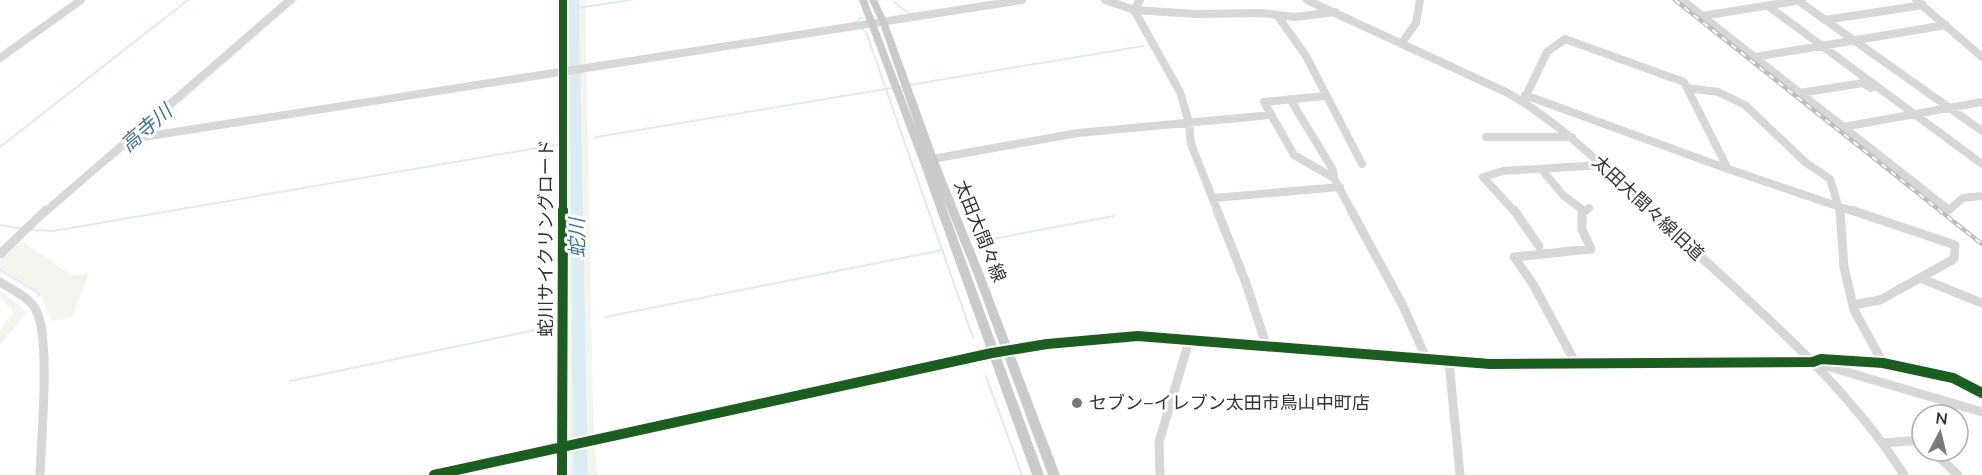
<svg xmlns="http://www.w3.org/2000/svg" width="1982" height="475" font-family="Mulish,'Noto Sans JP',sans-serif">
<rect width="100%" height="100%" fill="#fff"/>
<path fill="#f1f5ed" d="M 566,0 L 569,0 L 573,475 L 565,475 Z
M 579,0 L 585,0 L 593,411 L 597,475 L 588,475 Z
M 19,242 L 23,242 L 73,276 L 89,273 L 72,317 L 52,321 L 40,294 L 0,270 L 0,260 Z
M 0,291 L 19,305 L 26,314 L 0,345 L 0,330 L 13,314 L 11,308 L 0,299 Z"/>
<path fill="#ddebf3" d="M 569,0 L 579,0 L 588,475 L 573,475 Z"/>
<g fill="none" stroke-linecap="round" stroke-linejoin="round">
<path stroke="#ddebf3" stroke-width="2" d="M 894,2 L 910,14
M 577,8 L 631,0
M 854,23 L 862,18
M 861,28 L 866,32 L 973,338
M 909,85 L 1143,46
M 142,134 L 296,0
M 596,137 L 904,86
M 0,147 L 188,0
M 110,161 L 133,141
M 0,225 L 22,229
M 31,230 L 53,231 L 560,144
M 982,241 L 1114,216
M 0,270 L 40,294 L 38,296
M 605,317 L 943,250
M 986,376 L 1022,475
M 290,381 L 559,325"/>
<path stroke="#d7d7d7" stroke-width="8" d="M 1105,0 L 1134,10 L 1196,14 L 1261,13 L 1295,17 L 1335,12
M 1140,0 L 1134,10 L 1180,92 L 1189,123 L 1191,144 L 1218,212
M 1307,0 L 1508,93 C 1563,125 1605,168 1651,212
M 1682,0 L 1949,210 L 1963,198 L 1982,196
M 1797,0 L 1982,131
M 1916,0 L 1982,57
M 1768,6 L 1982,164
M 1277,15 L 1306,56 L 1362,164
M 1702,16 L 1802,0
M 1825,20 L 1923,5
M 1401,44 L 1416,23 L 1420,0
M 1755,57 L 1946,25
M 0,58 L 81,0
M 1687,88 L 1718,92 L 1745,105 L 1805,162 L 1830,179 L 1840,212
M 1800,93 L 1863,83 L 1871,88
M 1525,95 L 1728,169 L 1855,212
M 1325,96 L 1264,102 L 1294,155 L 1334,178
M 1290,99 L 1333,170 L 1334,178 L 1352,212
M 1524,100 L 1547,52 L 1565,39 L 1684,82 L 1728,169
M 1843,127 L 1982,102
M 1486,137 L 1572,137
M 130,139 L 1022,0
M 932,159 L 1078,133 L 1271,115
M 1542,170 L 1563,195 L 1584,211
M 1214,198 L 1340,187
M 45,212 L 290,0
M 1515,212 L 1483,177 L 1503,171 L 1602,165
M 1584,212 L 1589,208"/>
<path stroke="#d7d7d7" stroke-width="9" d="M 1217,210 L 1246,283 L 1264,338 L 1263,347
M 1351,210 L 1403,306 L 1427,360
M 1514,210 L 1539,246
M 1650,210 C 1736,291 1841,375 1904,475
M 1840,210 L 1844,267 L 1854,310 L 1883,363
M 1851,210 L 1955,245 L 1954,259 L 1880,300 L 1853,305
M 0,254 L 46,210
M 1514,257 L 1591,249 L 1582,229 L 1582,213 L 1586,210
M 1514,257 L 1533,284 L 1575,362
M 1920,278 L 1982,303
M 0,282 C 12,290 29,297 36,310 C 51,338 41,439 40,475
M 1449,362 L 1460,475
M 1816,363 L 1982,412
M 1883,443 L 1922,440
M 1933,451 L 1958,475
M 434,475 L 992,353 L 1047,344 L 1138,336 L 1490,364 L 1813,362 L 1821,359 L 1883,363 L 1953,378 L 1982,393
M 1160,475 L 1159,442 L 1189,341"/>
<path fill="#cacaca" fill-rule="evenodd" d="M 859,0 L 867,0 L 916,128 L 879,21 L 869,0 L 877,0 L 887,21 L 938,161 L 984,275 L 1060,475 L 1048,475 L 974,275 L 942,196 L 1044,475 L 1032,475 L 919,160 Z"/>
<g stroke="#bebebe" stroke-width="4.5">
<path id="rail" d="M 1675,0 L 1982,244"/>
</g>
<use href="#rail" stroke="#fff" stroke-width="2" stroke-dasharray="6" stroke-linecap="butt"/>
<g stroke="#fff" stroke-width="10">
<path id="cycleway-far1" d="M 563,212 L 563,0"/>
</g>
<g stroke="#fff" stroke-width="14">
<path id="cycleway" d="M 434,475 L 992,353 L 1047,344 L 1138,336 L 1490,364 L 1813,362 L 1821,359 L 1883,363 L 1953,378 L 1982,393
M 562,475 L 563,210"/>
</g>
<use href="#cycleway-far1" stroke="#1b5e20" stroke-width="8"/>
<use href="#cycleway" stroke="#1b5e20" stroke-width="10"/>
</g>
<circle fill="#7a7a7a" stroke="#fff" stroke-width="2" cx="1077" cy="403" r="6"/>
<g text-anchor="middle" stroke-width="6" stroke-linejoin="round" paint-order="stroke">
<g font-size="18" fill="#333" stroke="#fff">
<text transform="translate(1648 208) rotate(43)" y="6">太田大間々線旧道</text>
<text transform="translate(980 231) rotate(68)" y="6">太田大間々線</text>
<text transform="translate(546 238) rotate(-90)" y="6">蛇川サイクリングロード</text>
</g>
<g font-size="18" fill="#333" stroke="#fff" text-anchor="start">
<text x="1089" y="409">セブン−イレブン太田市鳥山中町店</text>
</g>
<g font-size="20" font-style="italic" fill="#3f7597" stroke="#fff">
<text transform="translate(146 128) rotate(-41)" y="7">高寺川</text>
<text transform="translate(577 238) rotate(-91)" y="7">蛇川</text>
</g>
</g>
<g transform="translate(1940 433) rotate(7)"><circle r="28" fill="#ffffff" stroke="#adadad" stroke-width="1.5"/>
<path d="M0-4.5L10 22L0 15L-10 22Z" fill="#7a7a7a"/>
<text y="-9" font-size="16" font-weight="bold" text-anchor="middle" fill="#333333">N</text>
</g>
</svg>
